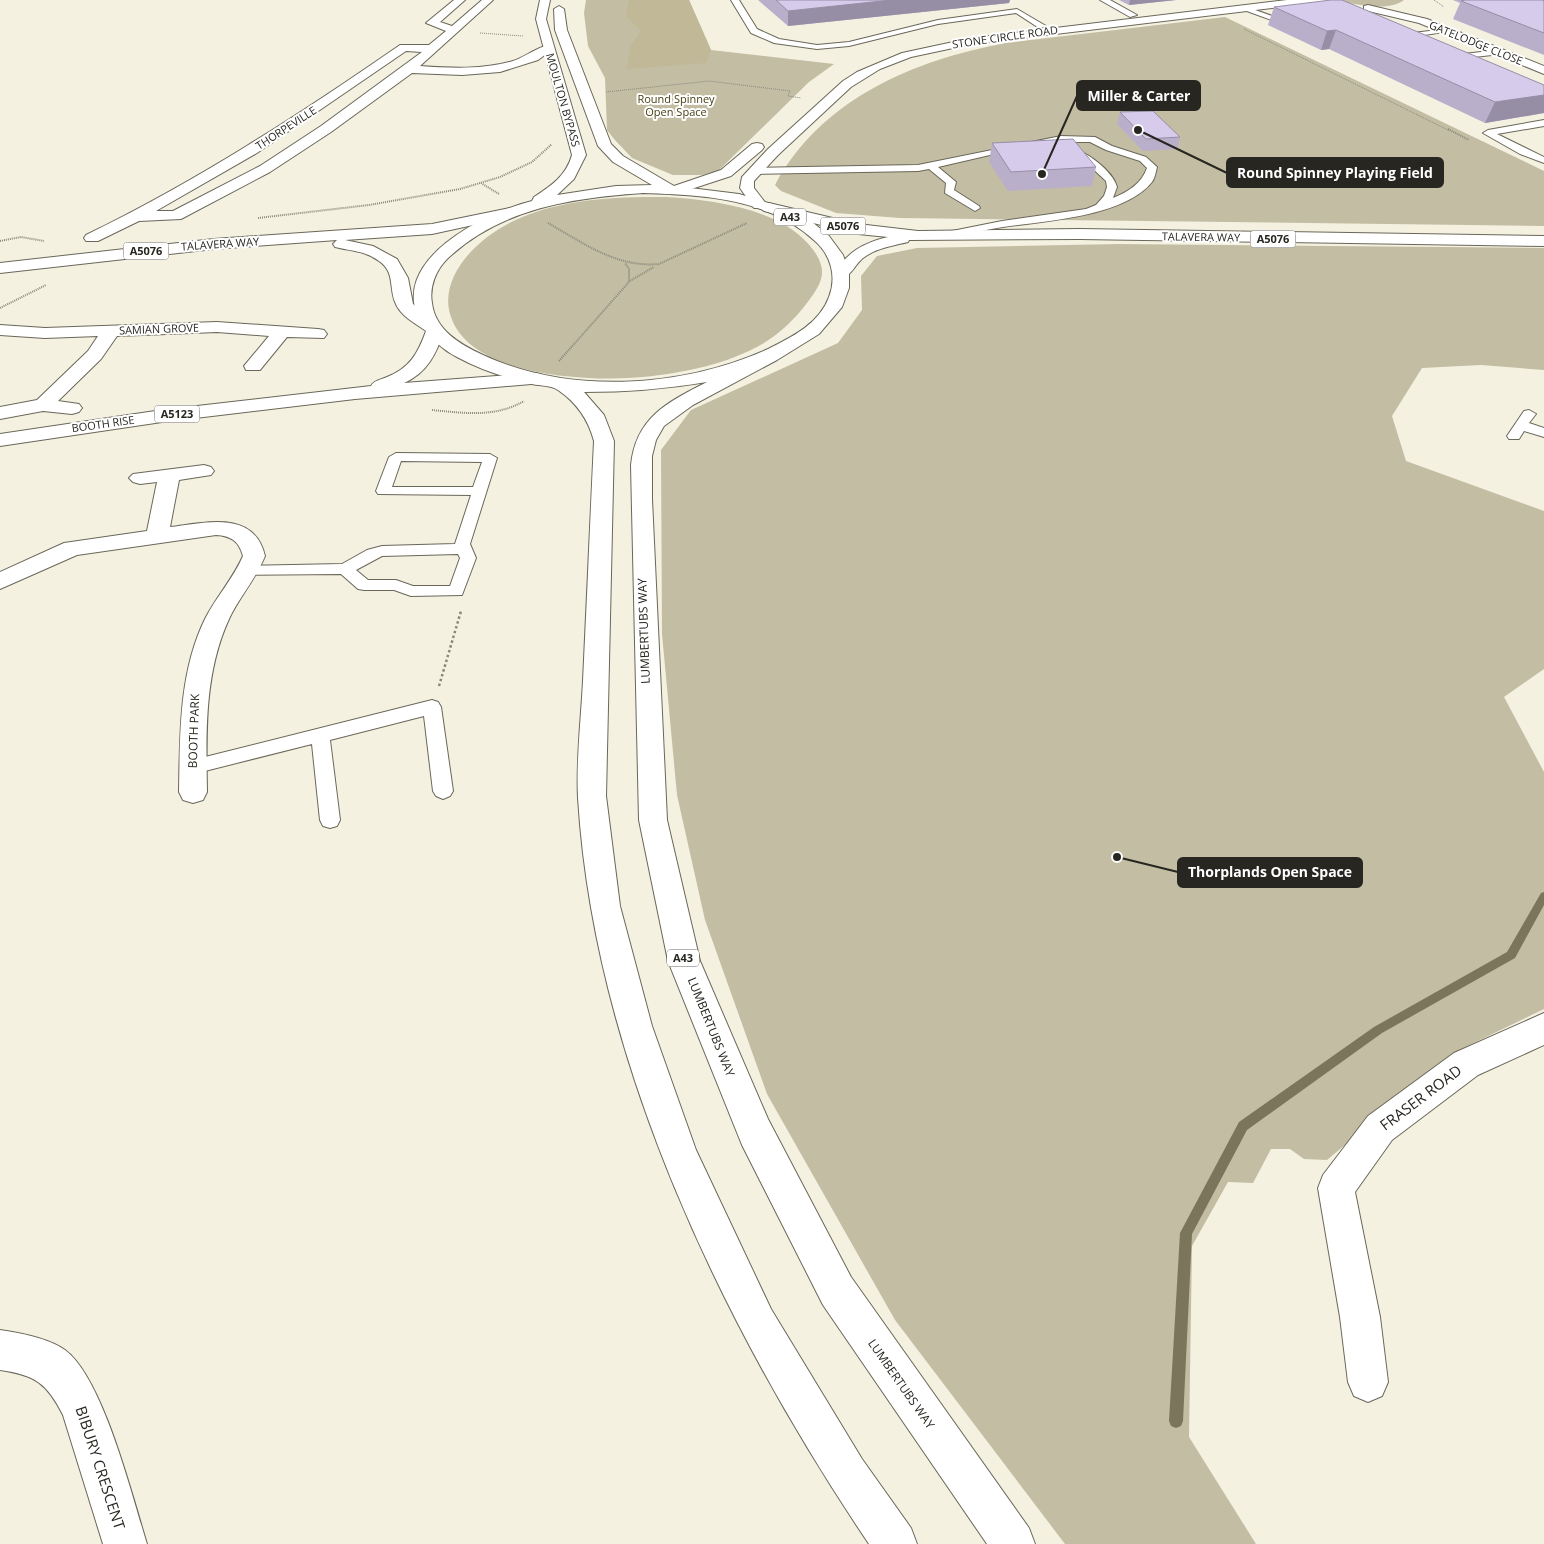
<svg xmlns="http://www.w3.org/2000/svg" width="1544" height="1544" font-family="'Open Sans',sans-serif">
<rect width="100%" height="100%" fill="#f4f1e1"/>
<path fill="#c3bda3" d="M 586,0 L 689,0 L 711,50 L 834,64 L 809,82 L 718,171 L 702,175 L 673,175 L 632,158 L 614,139 L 607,130 L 605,78 L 588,46 L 584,13 Z
M 1333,0 L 1404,0 C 1387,13 1352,3 1333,0 Z
M 1225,17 L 1544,171 L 1544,226 L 900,218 L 836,213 L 781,191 L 775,185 C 821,99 914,60 1006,43 Z
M 666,197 C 714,200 785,209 814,251 C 829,272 821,284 807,303 C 796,318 780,333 764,343 C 729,364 683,373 643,377 C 590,382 471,377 451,317 C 443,295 453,272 468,255 C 515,201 599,196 666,197 Z
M 1118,244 L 1544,248 L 1544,370 L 1481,365 L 1422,368 L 1392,416 L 1406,461 L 1544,511 L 1544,669 L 1504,697 L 1544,772 L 1544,1009 L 1455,1052 L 1327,1160 L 1304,1159 L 1290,1149 L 1271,1149 L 1253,1183 L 1228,1182 L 1192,1246 L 1189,1437 L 1256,1544 L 1065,1544 L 895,1320 L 767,1094 L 705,920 L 677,795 L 662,634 L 661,450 L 691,410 L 838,343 L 862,310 L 861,276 L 877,256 L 917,248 Z"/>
<path fill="#c0b896" d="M 629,0 L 689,0 L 711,50 L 706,63 L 627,69 L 630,47 L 641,31 L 626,16 Z"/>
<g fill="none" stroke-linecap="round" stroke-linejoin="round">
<path fill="#7b755c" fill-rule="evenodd" d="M 1544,892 L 1544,905 L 1515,958 L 1382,1033 L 1247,1130 L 1192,1234 L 1183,1421 L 1181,1426 L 1176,1428 L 1171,1426 L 1169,1421 L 1180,1233 L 1239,1122 L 1374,1027 L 1507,952 L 1541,893 Z"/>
<g stroke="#6a6759" stroke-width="2">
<path id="service" d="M 731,0 L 739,0 L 757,29 L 779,39 L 817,45 L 849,42 L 938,20 L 1017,9 L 1046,26 L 1039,28 L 1016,13 L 938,24 L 849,46 L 817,49 L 774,43 L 751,33 Z
M 1100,0 L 1110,0 L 1137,15 L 1130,17 Z
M 1244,6 L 1275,17 L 1296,15 L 1300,17 L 1274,21 L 1244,10 Z
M 1398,28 L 1413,33 L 1446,29 L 1450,31 L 1412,37 L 1395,32 L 1394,30 Z
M 1498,50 L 1502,52 L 1501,54 L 1447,60 L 1443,58 L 1447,56 Z
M 1544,120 L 1544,126 L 1497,134 L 1544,157 L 1544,163 L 1520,154 L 1483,133 L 1488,130 Z
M 1061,136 L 1095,137 L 1112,146 L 1146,157 L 1157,167 C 1156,171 1155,178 1152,182 C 1124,217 1044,221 1003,227 C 984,230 965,234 946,238 L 941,235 L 942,233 L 1002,221 L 1086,209 L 1096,205 L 1104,196 L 1107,187 L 1106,181 L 1091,167 L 1065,153 L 1065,149 C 1082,146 1113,171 1117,187 L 1113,198 C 1128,192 1142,183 1147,168 L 1140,161 L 1106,150 L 1090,142 L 1061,142 L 1024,149 L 1020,148 L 938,167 L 956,182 L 954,190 L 979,206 L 980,208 L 975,211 L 945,193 L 946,183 L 929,169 L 918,171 L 755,174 L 750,171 L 755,168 L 918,165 Z
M 1529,410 L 1536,414 L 1529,423 L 1544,428 L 1544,437 L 1524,431 L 1519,439 L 1509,439 L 1507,436 L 1524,411 Z
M 396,453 L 490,454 L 497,458 L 470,544 L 476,558 L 462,595 L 411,596 L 394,590 L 364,590 L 358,589 L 341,574 L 240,575 L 238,571 L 240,567 L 246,566 L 342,564 L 367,550 L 382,546 L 455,544 L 471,495 L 378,494 L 376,491 L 389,457 ZM 401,461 L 482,462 L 473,487 L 392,487 ZM 458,554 L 460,558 L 450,586 L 413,586 L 396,580 L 368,580 L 356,570 L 382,556 Z
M 432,700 L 438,702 L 441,707 L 453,791 L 450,796 L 443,799 L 436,796 L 433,791 L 424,716 L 330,740 L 340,820 L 337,826 L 330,828 L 323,826 L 320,820 L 312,744 L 193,774 L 186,772 L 184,767 L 186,762 L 193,760 Z"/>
</g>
<g stroke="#6a6759" stroke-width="2">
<path id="minor" d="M 454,0 L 465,0 L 440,22 L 452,26 L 482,0 L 493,0 L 420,66 C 450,68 483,70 513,61 C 524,58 543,43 552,46 L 554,48 L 538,60 L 500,72 L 462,75 L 412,73 L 331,132 L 270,172 L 181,219 L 139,221 L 98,241 L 86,241 L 84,238 L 86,235 C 197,181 299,115 400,45 L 429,45 L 446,31 L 426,23 ZM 406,51 L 422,52 L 321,126 L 260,166 L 173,211 L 156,211 L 257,153 Z
M 1287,0 L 1338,0 L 1342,3 L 1337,6 L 1289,6 L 972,44 L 911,57 L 880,69 L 851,87 L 778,155 L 754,181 L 754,188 L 767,205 L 764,208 L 754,208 L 740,188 L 742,177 L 768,149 L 843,81 L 857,72 L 902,53 L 972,38 Z
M 1368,5 L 1427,19 L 1544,66 L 1544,74 L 1419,23 L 1364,10 L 1364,6 Z
M 757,143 L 762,144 L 764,147 L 762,150 L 731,176 L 676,194 L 669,190 L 671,187 L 721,170 L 752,144 Z
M 217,322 L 318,329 L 324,330 L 327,334 L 324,338 L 287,337 L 260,370 L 246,370 L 244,366 L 269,336 L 217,332 L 117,336 L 101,359 L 58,401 L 79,404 L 82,408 L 79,412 L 72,414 L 43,411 L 0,419 L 0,407 L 37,400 L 88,351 L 98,336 L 45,338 L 0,335 L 0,325 L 45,328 Z
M 204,465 L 211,467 L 214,471 L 211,475 L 179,480 L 170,527 C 205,523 254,509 265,556 C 256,579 239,597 229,619 C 204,673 206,734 207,792 L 203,800 L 193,803 L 183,800 L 179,792 C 180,734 179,672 205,619 C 216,597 233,579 243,556 C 239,541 231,536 216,535 L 77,555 L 0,589 L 0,572 L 64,543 L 147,531 L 157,482 L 140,484 L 133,482 L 129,478 L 133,474 Z
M 1544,1013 L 1544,1045 L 1478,1075 L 1392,1140 L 1355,1192 L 1380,1317 L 1388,1382 L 1382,1396 L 1368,1402 L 1354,1396 L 1348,1382 L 1340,1317 L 1318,1188 L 1323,1175 L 1368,1116 L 1454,1053 Z
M 0,1330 C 21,1333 48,1338 65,1350 C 103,1378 132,1496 147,1544 L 103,1544 L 63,1415 C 47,1383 35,1375 0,1370 Z"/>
</g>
<g stroke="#6a6759" stroke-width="2">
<path id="primary" d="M 769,203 L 858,224 L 918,231 L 1080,229 L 1544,236 L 1544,246 L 1080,239 L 909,240 L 908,242 C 892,246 876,248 863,258 C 853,266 851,280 836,277 L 834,273 C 848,252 863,243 888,237 L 858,234 L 764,211 L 761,208 L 764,205 Z
M 510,208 L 515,210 L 518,213 L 515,216 L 432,234 L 345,240 L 373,246 L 397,259 L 408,278 L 413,304 L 444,330 C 437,353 427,373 404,383 L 536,373 L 543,375 L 545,379 L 543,383 L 355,399 L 162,422 L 0,446 L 0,434 L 162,410 L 371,386 C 374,380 381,380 387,377 C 410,368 418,353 426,331 C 415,323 400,316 395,302 C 389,287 395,272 379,261 C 366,251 351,251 335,247 L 333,244 L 337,240 L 214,249 L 0,273 L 0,263 L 214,239 L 432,224 Z"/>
</g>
<g stroke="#6a6759" stroke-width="2">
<path id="trunk" d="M 540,0 L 550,0 L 546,19 L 586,155 L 574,179 L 557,195 L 616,186 L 652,185 L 613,162 L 598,146 L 555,30 L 554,9 L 559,6 L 564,9 L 567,30 L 611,144 L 623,156 L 674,186 L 739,194 L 791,210 L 811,221 L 829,236 L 843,255 L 849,272 L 849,288 L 842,307 L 819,334 L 777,360 L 693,405 L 664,426 L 656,440 L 652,456 L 652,499 L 667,820 L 700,961 L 768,1119 L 851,1277 L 1029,1528 L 1035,1544 L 987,1544 L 823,1305 L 742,1145 L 668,961 L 639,820 L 631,465 C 636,417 668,402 707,382 C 665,389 626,392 584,392 L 604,415 L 614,441 L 606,796 L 620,906 L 652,1026 L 696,1150 L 771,1309 L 862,1459 L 911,1528 L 917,1544 L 869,1544 C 724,1329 594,1060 578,798 C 576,760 581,720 583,681 C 587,601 590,521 594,441 C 588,419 577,403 558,390 C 551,385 540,386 532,384 C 506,378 481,370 457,357 C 443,350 430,338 422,324 C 384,262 486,212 532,201 L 534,197 C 551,186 566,176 572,155 L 536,19 ZM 643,193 C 703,195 769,198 815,241 C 831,255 837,277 829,297 C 819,324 792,337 768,349 C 682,388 569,395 483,355 C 461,345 435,330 432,303 C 429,287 436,270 447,259 C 501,208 572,198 643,193 Z"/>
</g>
<path stroke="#8a887d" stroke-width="1" stroke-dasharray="1 1" stroke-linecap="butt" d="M 1434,0 L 1444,7
M 1244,29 L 1450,131
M 480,33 L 523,36
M 606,92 L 709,81 L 790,91 L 788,96 L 801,98"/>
<path stroke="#8a887d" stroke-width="2" stroke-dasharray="1 1" stroke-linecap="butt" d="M 1448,129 L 1469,140
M 481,183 L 499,194
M 258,218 L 369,205 L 460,189 L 500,177 L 532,162 L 552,144
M 548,223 C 583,243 617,268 659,264 L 747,223
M 0,241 L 21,237 L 44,241
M 630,281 L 654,267
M 0,308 L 46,285
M 559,361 L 629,282 L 629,269 L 625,263
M 432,410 C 464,413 495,418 524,401"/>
<path stroke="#8a887d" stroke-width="2.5" stroke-dasharray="2.5 2.5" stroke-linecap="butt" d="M 439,686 L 461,611"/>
<use href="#service" fill="#fff" fill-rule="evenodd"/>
<use href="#minor" fill="#fff" fill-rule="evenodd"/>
<use href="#primary" fill="#fff" fill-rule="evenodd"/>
<use href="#trunk" fill="#fff" fill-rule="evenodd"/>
</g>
<path fill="#b9afcb" d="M 758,0 L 1010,0 L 1009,3 L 788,26 Z
M 1119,0 L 1176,0 L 1129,5 Z
M 1453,0 L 1544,0 L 1544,55 L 1453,19 L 1460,3 Z
M 1274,7 L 1544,85 L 1544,113 L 1485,123 L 1329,49 L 1321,50 L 1268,25 Z
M 1120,112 L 1180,137 L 1177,149 L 1143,151 L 1117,124 Z
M 992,143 L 1096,167 L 1092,186 L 1008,191 L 989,162 Z"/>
<path fill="#968ea5" d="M 891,0 L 1010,0 L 1009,3 L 788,26 L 788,11 Z
M 1130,0 L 1176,0 L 1129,5 Z
M 1336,30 L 1329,49 L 1321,50 L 1327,31 Z
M 1544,95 L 1544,113 L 1485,123 L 1495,102 Z"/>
<path fill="#d7cbec" stroke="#968ea5" d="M 776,0 L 891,0 L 788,11 Z
M 1331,0 L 1342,0 L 1544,85 L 1544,95 L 1495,102 L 1336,30 L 1327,31 L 1274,7 Z
M 1465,0 L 1542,0 L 1544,1 L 1544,33 L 1461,1 Z
M 1153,111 L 1180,137 L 1146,139 L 1120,112 Z
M 1073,139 L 1096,167 L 1011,172 L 992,143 Z"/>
<g text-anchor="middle" stroke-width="4" stroke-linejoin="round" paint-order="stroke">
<g font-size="11" fill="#272620" stroke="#fff">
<text transform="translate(1005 37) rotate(-8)" y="4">STONE CIRCLE ROAD</text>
<text transform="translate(1476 43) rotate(22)" y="4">GATELODGE CLOSE</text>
<text transform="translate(563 100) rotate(74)" y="4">MOULTON BYPASS</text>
<text transform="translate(286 128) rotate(-33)" y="4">THORPEVILLE</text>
<text transform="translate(1201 237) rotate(1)" y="4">TALAVERA WAY</text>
<text transform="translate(220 244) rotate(-4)" y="4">TALAVERA WAY</text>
<text transform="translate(159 329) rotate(-2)" y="4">SAMIAN GROVE</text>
<text transform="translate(103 424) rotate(-8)" y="4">BOOTH RISE</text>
</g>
<g font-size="11" fill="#473e12" stroke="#fff">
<text x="676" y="103">Round Spinney<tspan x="676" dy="13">Open Space</tspan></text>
</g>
<g fill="#fff" stroke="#686763" stroke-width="1">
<rect x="774" y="208.5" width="32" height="17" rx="4"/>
<rect x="820.5" y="217.5" width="45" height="17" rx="4"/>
<rect x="1250.5" y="230.5" width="45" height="17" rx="4"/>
<rect x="123.5" y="242.5" width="45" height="17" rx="4"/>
<rect x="154.5" y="405.5" width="45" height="17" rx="4"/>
<rect x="667" y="949.5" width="32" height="17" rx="4"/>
</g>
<g font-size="11" font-weight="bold" fill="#272620">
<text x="790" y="221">A43</text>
<text x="843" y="230">A5076</text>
<text x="1273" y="243">A5076</text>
<text x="146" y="255">A5076</text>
<text x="177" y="418">A5123</text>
<text x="683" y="962">A43</text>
</g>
<g font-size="12" fill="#272620" stroke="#fff">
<text transform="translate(644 631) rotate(-92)" y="4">LUMBERTUBS WAY</text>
<text transform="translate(194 731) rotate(-88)" y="4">BOOTH PARK</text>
<text transform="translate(711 1027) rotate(68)" y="4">LUMBERTUBS WAY</text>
<text transform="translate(901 1384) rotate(55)" y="4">LUMBERTUBS WAY</text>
</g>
<g font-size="15" fill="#272620" stroke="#fff">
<text transform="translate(1421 1098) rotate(-37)" y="5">FRASER ROAD</text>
<text transform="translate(100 1468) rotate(72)" y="5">BIBURY CRESCENT</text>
</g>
</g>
<path fill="none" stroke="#272620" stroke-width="2" d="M1042 174L1077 96M1138 130L1227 173M1117 857L1178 872"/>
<g fill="#272620" stroke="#fff" stroke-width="2">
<circle cx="1042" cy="174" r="5"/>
<circle cx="1138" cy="130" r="5"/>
<circle cx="1117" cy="857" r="5"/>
</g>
<g fill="#272620" stroke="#272620" stroke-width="2">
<rect x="1077" y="81" width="123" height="29" rx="5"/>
<rect x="1227" y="158" width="216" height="29" rx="5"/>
<rect x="1178" y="858" width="184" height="29" rx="5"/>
</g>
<g font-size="14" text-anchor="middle" font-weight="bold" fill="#fff">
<text x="1139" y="101">Miller &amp; Carter</text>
<text x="1335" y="178">Round Spinney Playing Field</text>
<text x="1270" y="877">Thorplands Open Space</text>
</g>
</svg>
